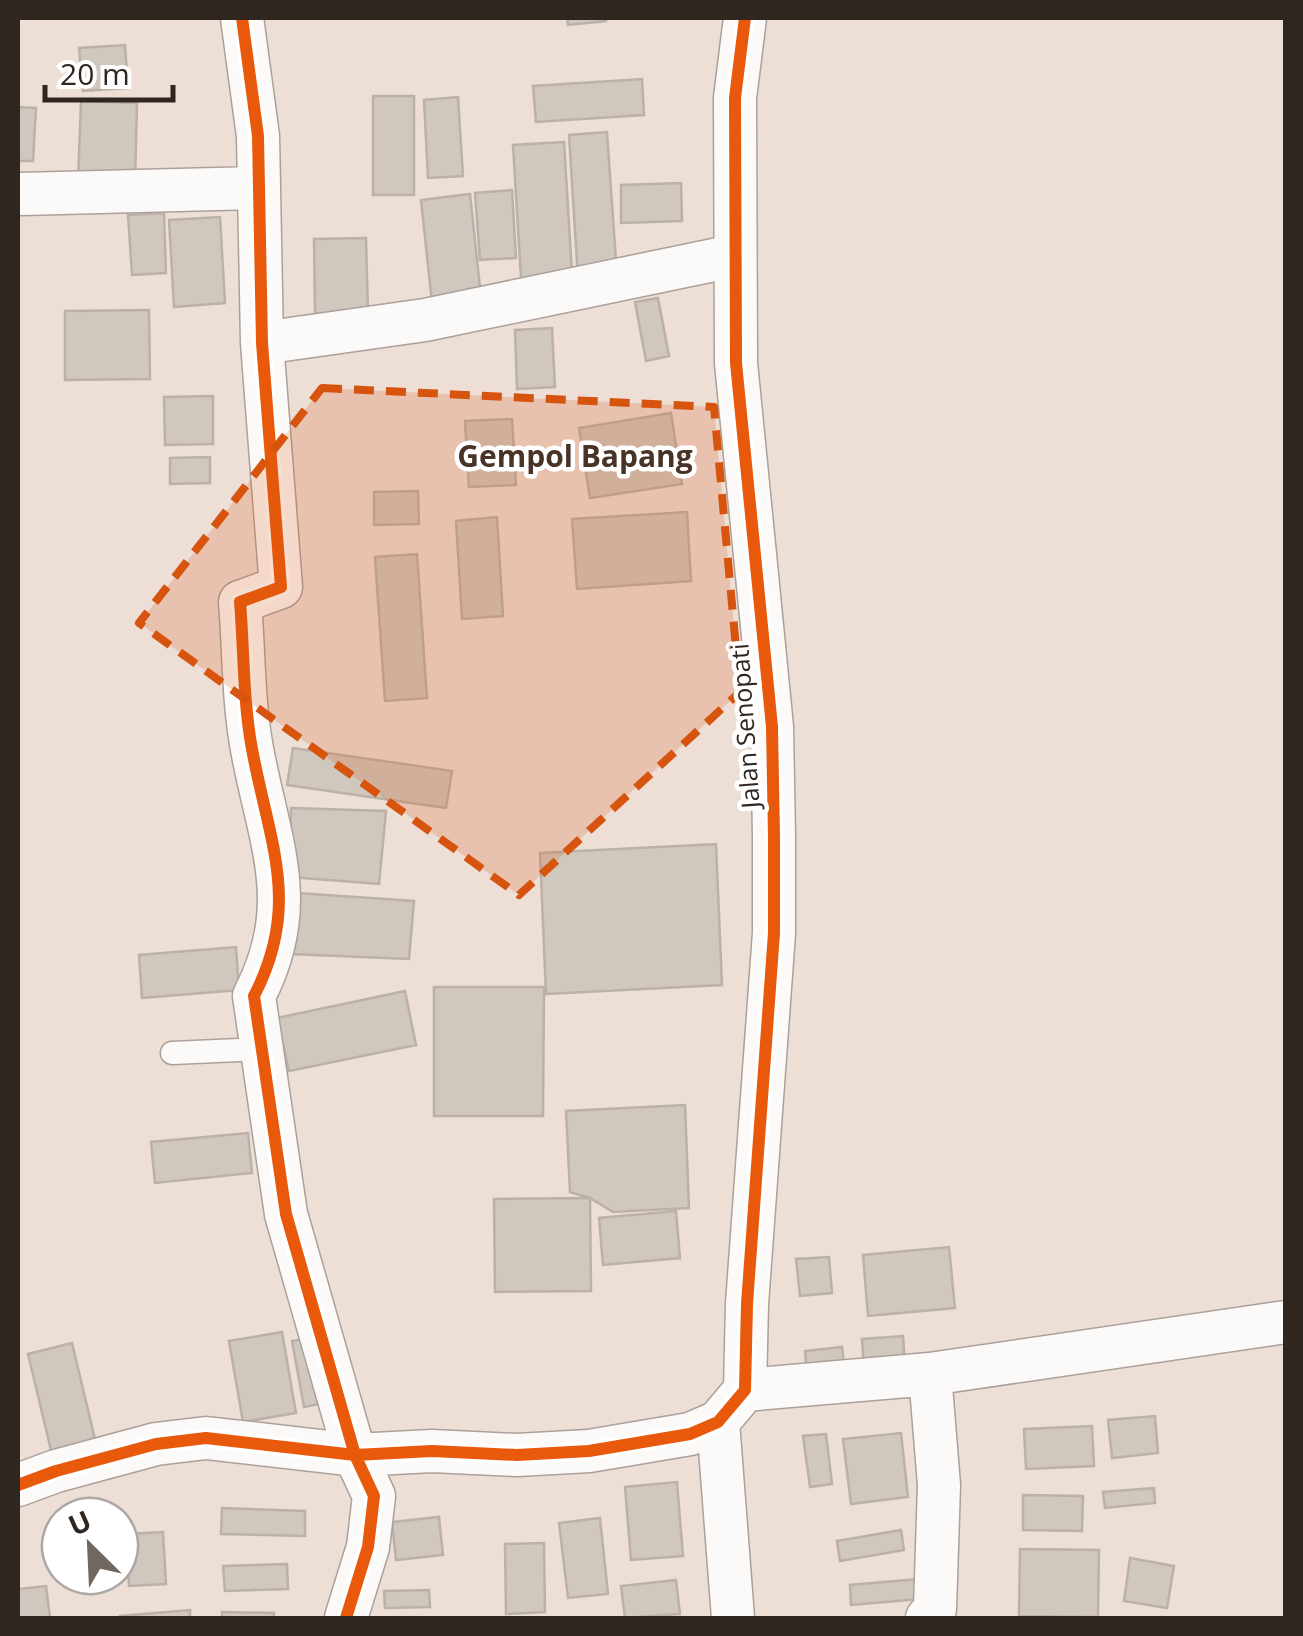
<svg xmlns="http://www.w3.org/2000/svg" width="1303" height="1636" font-family="'Open Sans',sans-serif">
<rect width="100%" height="100%" fill="#edded6"/>
<path fill="#d0c7bf" stroke="#bcb1a9" stroke-width="2.5" d="M 567,18 L 606,18 L 606,21 L 568,25 Z
M 125,45 L 128,88 L 83,91 L 79,48 Z
M 642,79 L 644,115 L 536,122 L 533,86 Z
M 373,96 L 414,96 L 414,195 L 373,195 Z
M 458,97 L 463,176 L 428,178 L 424,100 Z
M 81,101 L 137,103 L 135,183 L 78,181 Z
M 18,107 L 36,108 L 33,161 L 18,161 Z
M 607,132 L 617,275 L 578,278 L 569,135 Z
M 564,142 L 572,274 L 521,278 L 513,145 Z
M 681,183 L 682,221 L 621,223 L 621,185 Z
M 512,190 L 516,258 L 480,260 L 475,193 Z
M 470,194 L 481,297 L 432,303 L 421,200 Z
M 164,213 L 166,273 L 132,275 L 128,215 Z
M 220,217 L 225,303 L 174,307 L 169,220 Z
M 366,238 L 368,313 L 315,314 L 314,239 Z
M 658,298 L 669,356 L 646,361 L 635,302 Z
M 149,310 L 150,379 L 65,380 L 65,311 Z
M 552,328 L 555,387 L 517,389 L 515,330 Z
M 213,396 L 213,444 L 165,445 L 164,397 Z
M 671,413 L 682,484 L 590,498 L 579,428 Z
M 512,419 L 516,485 L 469,487 L 465,421 Z
M 210,457 L 210,483 L 170,484 L 170,458 Z
M 418,491 L 419,524 L 374,525 L 374,492 Z
M 687,512 L 691,581 L 577,589 L 572,519 Z
M 497,517 L 503,616 L 462,619 L 456,521 Z
M 417,554 L 427,698 L 385,701 L 375,557 Z
M 293,748 L 452,771 L 446,808 L 287,785 Z
M 291,808 L 386,811 L 379,884 L 290,877 Z
M 716,844 L 722,985 L 546,994 L 540,853 Z
M 296,893 L 414,901 L 409,959 L 290,954 Z
M 236,947 L 239,990 L 142,998 L 139,955 Z
M 434,987 L 544,987 L 543,1116 L 434,1116 Z
M 405,991 L 416,1045 L 289,1071 L 277,1018 Z
M 685,1105 L 689,1208 L 613,1212 L 590,1198 L 570,1192 L 566,1111 Z
M 248,1133 L 252,1173 L 155,1183 L 151,1142 Z
M 590,1198 L 591,1291 L 495,1292 L 494,1199 Z
M 676,1211 L 680,1258 L 603,1265 L 599,1218 Z
M 949,1247 L 955,1308 L 868,1316 L 863,1255 Z
M 829,1257 L 832,1293 L 800,1296 L 796,1259 Z
M 282,1332 L 296,1413 L 243,1422 L 229,1341 Z
M 903,1336 L 905,1366 L 864,1369 L 862,1339 Z
M 312,1338 L 324,1403 L 304,1407 L 292,1341 Z
M 72,1343 L 100,1460 L 56,1471 L 28,1354 Z
M 842,1347 L 845,1372 L 807,1375 L 805,1351 Z
M 1155,1416 L 1158,1453 L 1112,1458 L 1108,1420 Z
M 1092,1426 L 1094,1466 L 1026,1469 L 1024,1429 Z
M 901,1433 L 908,1497 L 851,1504 L 843,1439 Z
M 826,1434 L 832,1484 L 810,1487 L 803,1436 Z
M 677,1482 L 683,1556 L 631,1560 L 625,1487 Z
M 1154,1488 L 1155,1503 L 1105,1508 L 1103,1492 Z
M 1023,1495 L 1083,1496 L 1082,1531 L 1023,1530 Z
M 222,1508 L 305,1511 L 305,1536 L 221,1534 Z
M 439,1517 L 443,1555 L 396,1560 L 392,1522 Z
M 600,1518 L 608,1594 L 568,1598 L 559,1523 Z
M 901,1530 L 904,1550 L 840,1561 L 837,1541 Z
M 163,1532 L 166,1584 L 129,1586 L 127,1534 Z
M 544,1543 L 545,1612 L 506,1614 L 505,1544 Z
M 1020,1549 L 1099,1550 L 1098,1617 L 1019,1616 Z
M 1130,1558 L 1174,1566 L 1167,1608 L 1124,1601 Z
M 287,1564 L 288,1589 L 225,1591 L 223,1566 Z
M 918,1579 L 920,1599 L 851,1605 L 850,1585 Z
M 676,1580 L 680,1614 L 625,1618 L 621,1586 Z
M 46,1586 L 50,1618 L 18,1618 L 18,1589 Z
M 429,1590 L 430,1607 L 385,1608 L 384,1591 Z
M 190,1610 L 190,1618 L 120,1618 L 120,1616 Z
M 222,1612 L 274,1613 L 274,1618 L 222,1618 Z"/>
<g fill="none" stroke-linecap="round" stroke-linejoin="round">
<g stroke="#aca09a" stroke-width="25">
<path id="service" d="M 172,1053 L 262,1049"/>
</g>
<g stroke="#aca09a" stroke-width="45">
<path id="minor" d="M 242,18 L 258,136 L 262,343 L 281,587 L 240,602 C 244,650 243,701 252,749 C 269,842 302,904 254,996 L 286,1214 L 355,1455 L 374,1496 L 368,1547 L 346,1618
M 21,194 L 259,188
M 262,343 L 425,320 L 733,256
M 745,1390 L 930,1374 L 1286,1322
M 718,1422 L 733,1618
M 18,1485 L 56,1471 L 156,1444 L 206,1438 L 355,1455 L 432,1451 L 517,1455 L 589,1451 L 690,1434 L 718,1422 L 745,1390 L 747,1304 L 774,933 L 774,837 L 772,727 L 736,363 L 735,98 L 745,18
M 927,1618 L 935,1609 L 939,1485 L 930,1374"/>
</g>
<use href="#service" stroke="#fcfaf9" stroke-width="22"/>
<use href="#minor" stroke="#fcfaf9" stroke-width="42"/>
<g stroke="#fff" stroke-width="19">
<path id="cycleway" d="M 242,18 L 258,136 L 262,343 L 281,587 L 240,602 C 244,650 243,701 252,749 C 269,842 302,904 254,996 L 286,1214 L 355,1455 L 374,1496 L 368,1547 L 346,1618
M 18,1485 L 56,1471 L 156,1444 L 206,1438 L 355,1455 L 432,1451 L 517,1455 L 589,1451 L 690,1434 L 718,1422 L 745,1390 L 747,1304 L 774,933 L 774,837 L 772,727 L 736,363 L 735,98 L 745,18"/>
</g>
<use href="#cycleway" stroke="#e8590c" stroke-width="12"/>
</g>
<path fill="#d6540e" fill-opacity="0.2" stroke="#d6540e" stroke-width="8" stroke-dasharray="20 12" stroke-linejoin="round" d="M 322,388 L 714,407 L 740,692 L 519,895 L 139,623 Z"/>
<g text-anchor="middle" stroke-width="9" stroke-linejoin="round" paint-order="stroke">
<g font-size="25" fill="#302620" stroke="#fff">
<text transform="translate(745 726) rotate(-94)" y="9">Jalan Senopati</text>
</g>
<g font-size="30" font-weight="bold" fill="#493327" stroke="#fff">
<text x="575" y="467">Gempol Bapang</text>
</g>
</g>
<rect width="1303" height="1636" fill="none" stroke="#302620" stroke-width="40"/>
<g transform="translate(90 1546) rotate(336)"><circle r="48" fill="#ffffff" stroke="#aca8a6" stroke-width="2.5"/>
<path d="M0-8L18 38L0 25L-18 38Z" fill="#726660"/>
<text y="-15" font-size="28" font-weight="bold" text-anchor="middle" fill="#302620">U</text>
</g>
<path d="M45 85v15h128v-15" fill="none" stroke="#302620" stroke-width="5"/>
<text x="60" y="85" font-size="30" fill="#302620" stroke="#ffffff" stroke-width="8" paint-order="stroke">20 m</text>
</svg>
